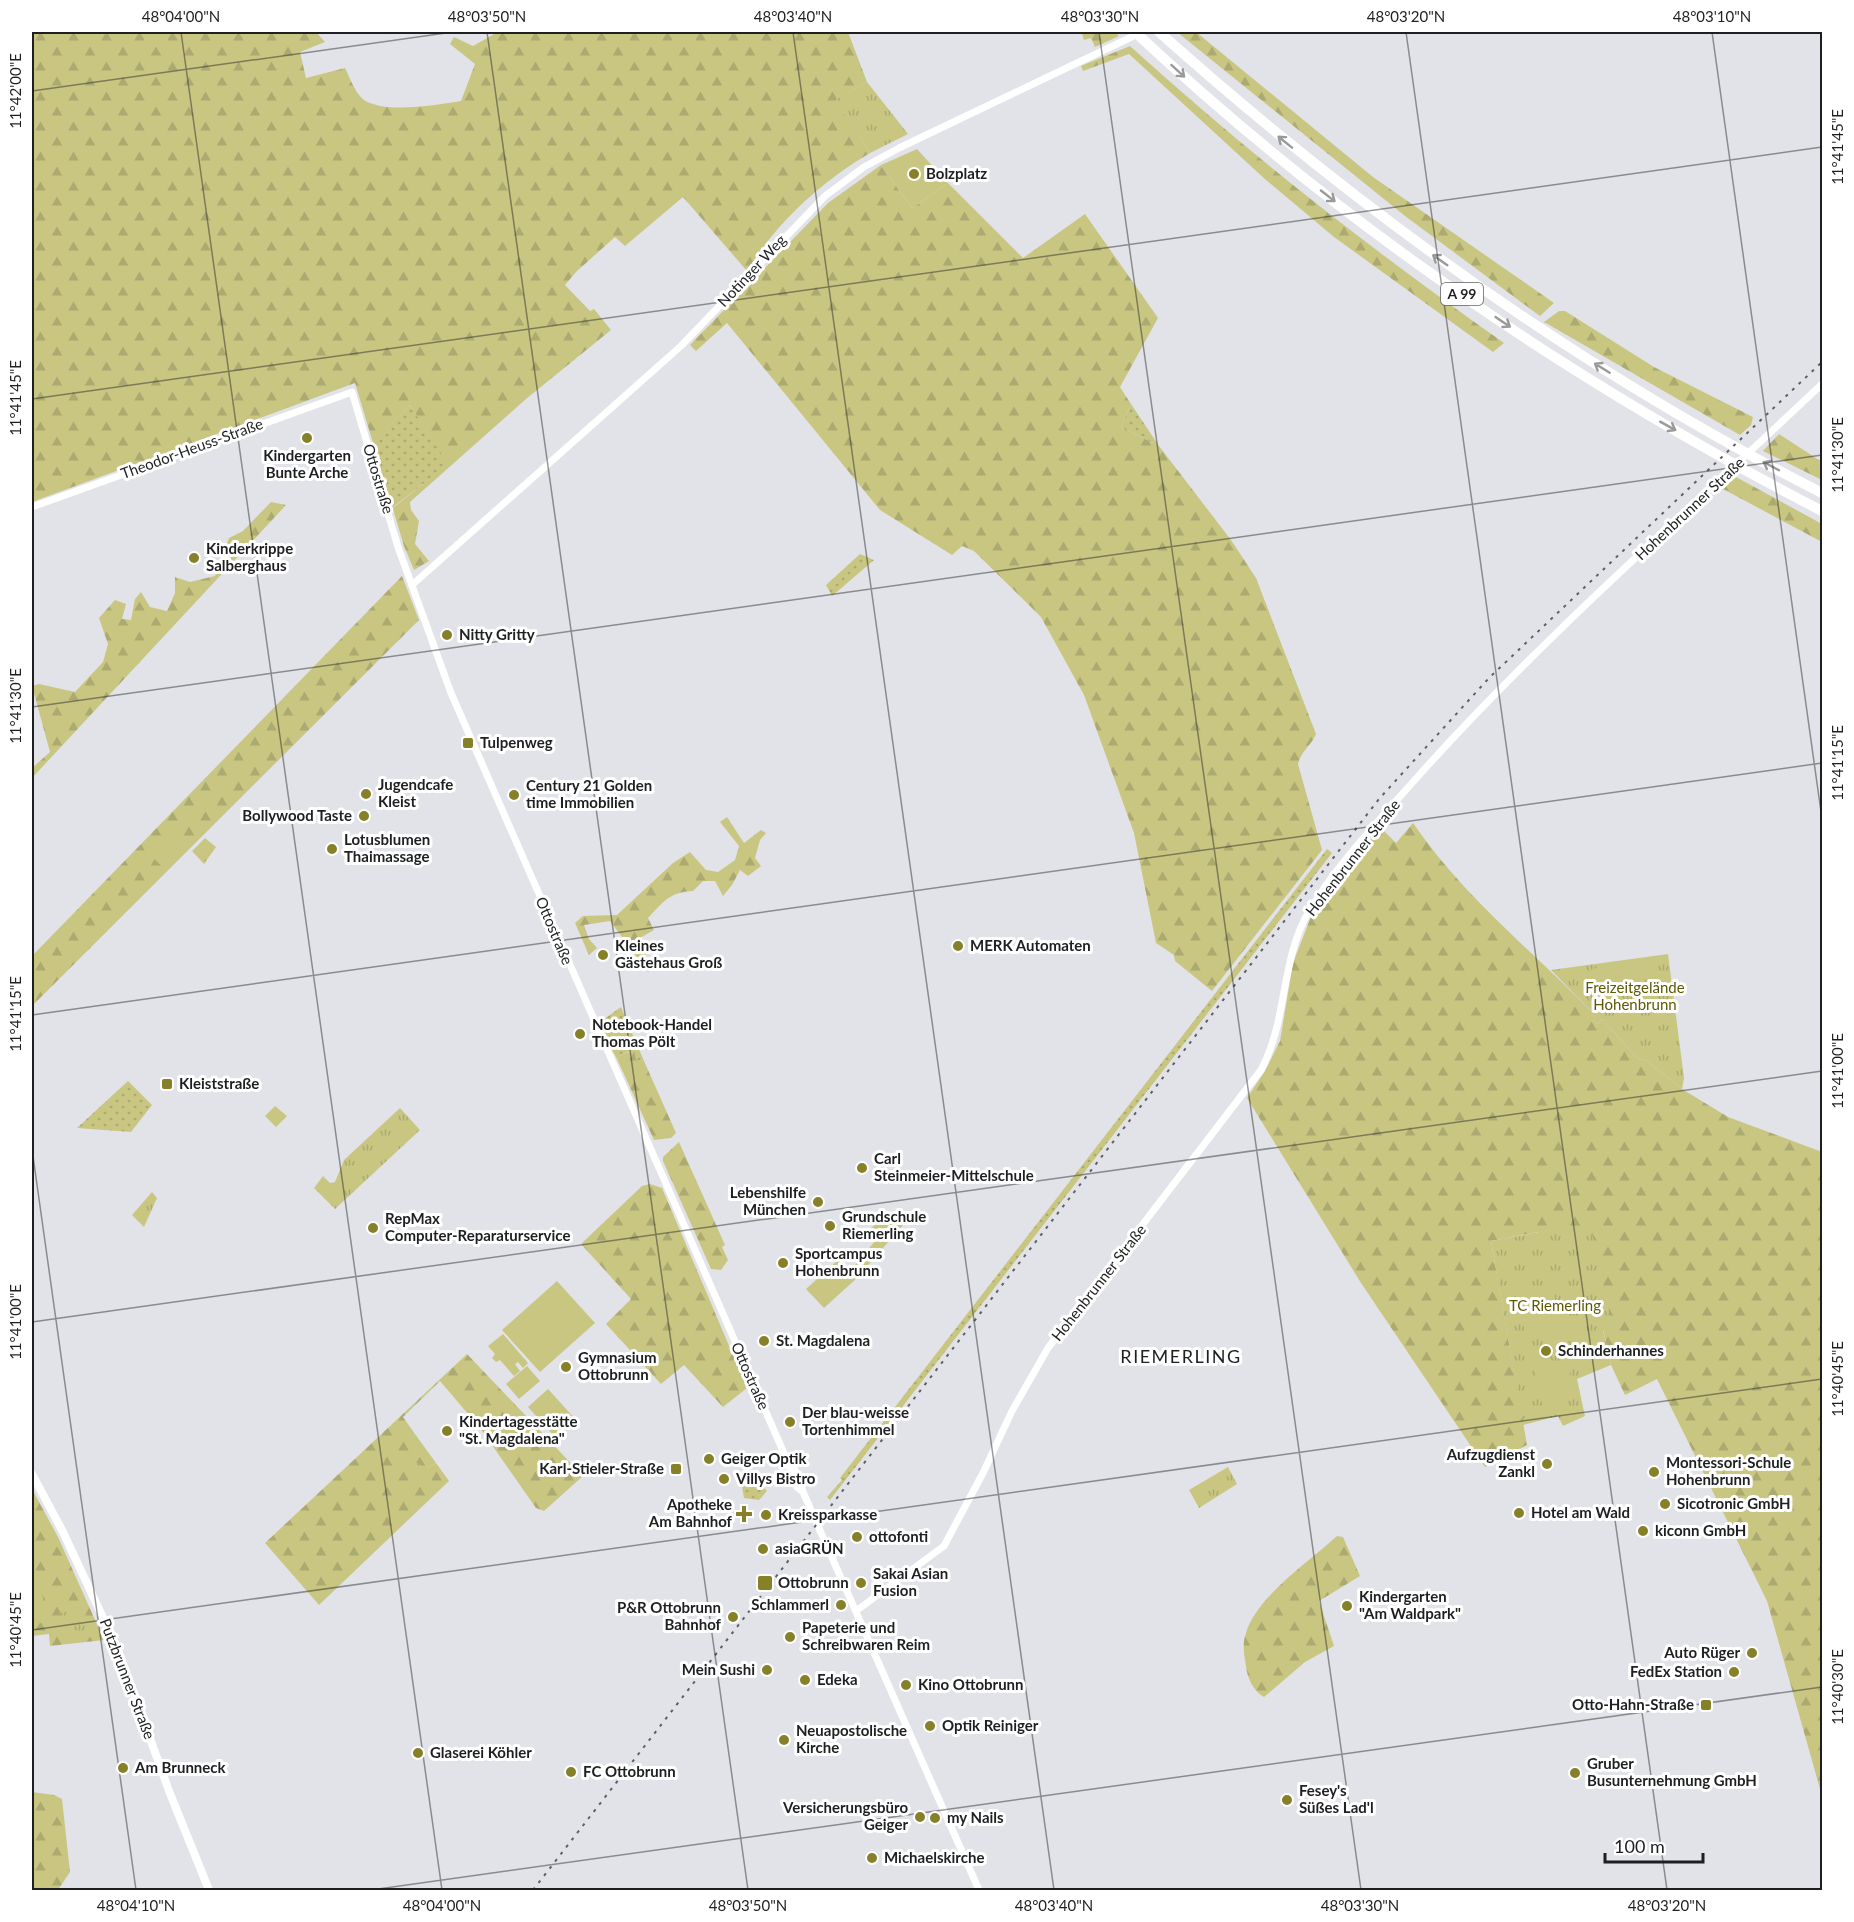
<svg xmlns="http://www.w3.org/2000/svg" width="1854" height="1922" font-family="Lato,sans-serif">
<defs>
<pattern id="grass-dots" width="8" height="8" patternUnits="userSpaceOnUse" patternTransform="scale(1.5)"><rect width="8" height="8" fill="#c9c682"/><path d="M2 2h.1M6 6h.1" fill="none" stroke="#acaa70" stroke-width="1.8" stroke-linecap="round"/></pattern>
<pattern id="forest-firs" width="22" height="20" patternUnits="userSpaceOnUse" patternTransform="scale(1.5)"><rect width="22" height="20" fill="#c9c682"/><path d="M5 1l3.5 6h-7zM16 11l3.5 6h-7z" fill="#acaa70"/></pattern>
<pattern id="park-tufts" width="24" height="20" patternUnits="userSpaceOnUse" patternTransform="scale(1.5)"><rect width="24" height="20" fill="#c9c682"/><path d="M3 7l-1-3M5 7V3M7 7l1-3M15 17l-1-3M17 17v-4M19 17l1-3" fill="none" stroke="#acaa70"/></pattern>
</defs>
<rect width="100%" height="100%" fill="#e1e3e8"/>
<path fill="url(#grass-dots)" d="M 1131,404 L 1159,446 L 1121,427 Z
M 410,405 L 449,464 L 393,507 L 373,441 Z
M 860,554 L 874,560 L 832,596 L 826,585 Z
M 1327,849 L 1332,853 L 830,1500 L 827,1497 L 842,1480 L 840,1478 Z
M 621,1007 L 644,1061 L 636,1060 L 631,1051 L 622,1054 L 617,1059 L 612,1050 L 624,1047 L 627,1043 L 625,1021 L 619,1022 L 614,1017 L 606,1023 L 603,1030 L 604,1019 Z
M 128,1081 L 152,1105 L 131,1132 L 77,1128 Z
M 755,1478 L 767,1491 L 759,1500 L 744,1498 L 741,1481 Z"/>
<path fill="url(#forest-firs)" fill-rule="evenodd" d="M 32,32 L 316,32 L 325,42 L 300,52 L 306,78 L 345,68 C 350,78 355,93 364,100 C 385,114 437,105 461,101 L 475,64 L 450,44 L 454,37 L 473,46 L 498,32 L 848,32 L 867,82 L 836,100 L 870,153 C 821,182 777,222 747,271 L 683,197 L 625,246 L 615,237 L 576,272 L 565,285 L 590,311 L 594,309 L 611,330 L 526,399 L 410,502 L 411,510 L 419,521 L 415,544 L 429,561 L 414,570 L 404,546 L 355,383 L 32,502 ZM 410,405 L 448,464 L 394,507 L 373,442 Z
M 1087,32 L 1115,32 L 1119,36 L 1095,47 L 1091,38 L 1084,40 L 1082,34 Z
M 1177,32 L 1196,32 L 1373,177 L 1554,303 L 1540,316 L 1405,216 Z
M 1130,46 C 1250,155 1372,250 1504,343 L 1493,352 L 1334,237 L 1266,180 L 1129,54 L 1083,71 L 1081,66 Z
M 881,165 L 912,208 L 948,183 L 1023,258 L 1085,214 L 1158,318 L 1120,387 L 1131,404 L 1121,427 L 1159,446 L 1231,540 L 1256,578 L 1316,734 C 1311,746 1301,751 1298,764 L 1322,850 L 1212,991 L 1175,961 L 1174,955 L 1156,943 L 1134,833 L 1084,695 L 1041,617 L 974,551 L 962,546 L 952,555 L 880,510 L 727,323 L 696,351 L 690,345 L 828,203 Z
M 1559,311 L 1565,311 L 1654,367 L 1753,417 L 1751,425 L 1740,435 L 1544,322 Z
M 1779,434 L 1822,462 L 1822,480 L 1763,451 Z
M 1736,477 L 1822,524 L 1822,542 L 1723,489 Z
M 271,502 L 286,505 L 32,778 L 32,768 L 50,752 L 32,686 L 39,684 L 75,692 L 103,662 L 108,644 L 99,618 L 115,600 L 126,604 L 122,619 L 131,620 L 135,599 L 141,592 L 150,607 L 167,611 L 175,593 L 175,577 L 190,582 L 215,576 L 229,538 L 243,531 Z
M 402,576 L 419,620 L 32,1006 L 32,956 Z
M 727,817 L 744,843 L 761,830 L 766,833 L 760,840 L 755,858 L 761,866 L 748,876 L 740,870 L 732,885 L 723,896 L 715,881 L 703,881 L 693,891 C 670,892 664,901 648,918 L 654,930 L 638,939 L 652,968 L 648,972 L 610,921 L 584,925 L 589,939 L 597,948 L 589,955 L 575,923 L 583,916 L 617,915 L 673,863 L 690,852 L 706,870 L 718,872 L 735,860 L 739,846 L 720,822 Z
M 1413,823 C 1462,895 1532,951 1593,1013 L 1593,1020 L 1597,1024 L 1602,1019 L 1637,1058 L 1647,1061 L 1682,1089 L 1728,1117 L 1822,1152 L 1822,1796 L 1767,1601 L 1657,1379 L 1625,1395 L 1611,1365 L 1603,1329 L 1613,1326 L 1551,1233 L 1538,1232 L 1491,1241 L 1527,1445 L 1485,1467 L 1361,1283 L 1247,1098 L 1265,1071 L 1280,1041 L 1293,963 L 1312,914 L 1380,827 L 1396,843 Z
M 612,1016 L 619,1021 L 624,1019 L 632,1037 L 624,1047 L 612,1050 L 603,1030 Z
M 634,1051 L 636,1060 L 644,1061 L 676,1133 L 671,1138 L 654,1140 L 617,1059 L 622,1054 Z
M 679,1142 L 725,1245 L 722,1247 L 728,1260 L 721,1270 L 711,1269 L 663,1161 L 663,1157 Z
M 650,1184 L 662,1188 L 747,1388 L 723,1407 L 684,1365 L 661,1384 L 606,1324 L 631,1299 L 581,1244 L 642,1186 Z
M 467,1354 L 583,1476 L 544,1511 L 536,1508 L 480,1428 L 440,1381 L 403,1417 L 415,1434 L 408,1440 L 428,1468 L 436,1463 L 449,1481 L 319,1605 L 265,1543 Z
M 32,1489 L 58,1537 L 104,1640 L 50,1646 L 49,1634 L 32,1636 Z
M 1337,1536 L 1343,1537 L 1360,1576 L 1319,1601 L 1334,1646 L 1305,1662 L 1264,1697 C 1253,1691 1247,1677 1246,1666 C 1244,1654 1242,1644 1246,1633 C 1256,1597 1310,1561 1337,1536 Z
M 32,1792 L 54,1795 L 62,1799 L 70,1872 L 58,1890 L 32,1890 Z"/>
<path fill="url(#park-tufts)" d="M 867,82 L 908,134 L 870,153 L 835,100 Z
M 205,838 L 216,847 L 204,864 L 192,851 Z
M 1668,954 L 1684,1078 L 1682,1089 L 1647,1061 L 1637,1058 L 1602,1019 L 1597,1024 L 1593,1020 L 1593,1013 L 1551,970 Z
M 275,1106 L 287,1116 L 276,1127 L 265,1116 Z
M 400,1108 L 420,1130 L 335,1209 L 314,1188 L 323,1176 L 330,1183 L 335,1182 L 344,1160 Z
M 152,1192 L 157,1198 L 144,1227 L 132,1215 Z
M 1591,1229 L 1613,1327 L 1603,1330 L 1611,1365 L 1577,1379 L 1585,1416 L 1563,1426 L 1558,1416 L 1523,1425 L 1491,1241 L 1539,1232 Z
M 411,1451 L 431,1483 L 422,1488 L 407,1465 L 406,1456 Z
M 1228,1467 L 1237,1484 L 1199,1508 L 1189,1490 Z
M 83,1608 L 91,1630 L 67,1634 L 60,1613 Z"/>
<path fill="#c9c682" d="M 917,149 L 948,183 L 912,208 L 881,165 Z
M 168,834 L 184,851 L 165,870 L 149,853 Z
M 1640,962 L 1644,990 L 1595,998 L 1591,969 Z
M 888,1213 L 903,1225 L 857,1278 L 824,1308 L 806,1289 L 839,1259 L 850,1271 L 876,1240 L 880,1243 L 868,1231 Z
M 557,1281 L 595,1323 L 540,1372 L 502,1330 Z
M 1552,1287 L 1562,1333 L 1527,1341 L 1517,1295 Z
M 1602,1329 L 1609,1362 L 1578,1369 L 1571,1336 Z
M 503,1334 L 528,1363 L 523,1368 L 518,1362 L 515,1364 L 520,1371 L 514,1376 L 500,1360 L 496,1362 L 492,1358 L 495,1354 L 488,1346 Z
M 1567,1360 L 1575,1395 L 1542,1403 L 1534,1368 Z
M 527,1366 L 540,1381 L 519,1399 L 506,1384 Z
M 548,1389 L 577,1421 L 557,1439 L 528,1407 Z
M 415,1434 L 436,1463 L 428,1468 L 407,1440 Z
M 41,1589 L 48,1621 L 32,1625 L 32,1591 Z"/>
<g fill="none" stroke-linecap="round" stroke-linejoin="round">
<path stroke="#fff" stroke-width="7" d="M 32,507 L 352,392 L 398,547 L 451,693 L 787,1460 L 796,1486 L 803,1492
M 412,585 L 681,346 L 825,196 L 864,167 L 899,148 L 1142,32
M 787,1460 C 796,1468 801,1480 803,1492 L 979,1890
M 856,1611 L 944,1546 L 983,1473 L 1012,1411 L 1048,1348 L 1261,1070 C 1288,1020 1280,961 1309,911 C 1338,863 1384,815 1421,773 C 1545,635 1687,512 1822,384"/>
<path stroke="#fff" stroke-width="8" d="M 32,1474 L 63,1532 L 118,1650 L 169,1791 L 209,1890"/>
<path stroke="#fff" stroke-width="10" d="M 1135,32 C 1339,223 1574,383 1822,511
M 1159,32 C 1362,213 1579,370 1822,493"/>
<path stroke="#5f6063" stroke-width="2" stroke-dasharray="3 6" stroke-linecap="butt" d="M 533,1890 L 1379,799 L 1489,678 L 1822,362"/>
</g>
<defs><path id="oneway-shaft" d="M-6 0H5M1.5-3L5.5 0L1.5 3" fill="none" stroke-width="1.6" stroke-linecap="round" stroke-linejoin="round" transform="scale(1.5)"/></defs>
<g stroke="#9a9a9b">
<use href="#oneway-shaft" transform="translate(1178 71) rotate(42)"/>
<use href="#oneway-shaft" transform="translate(1285 142) rotate(-141)"/>
<use href="#oneway-shaft" transform="translate(1328 196) rotate(38)"/>
<use href="#oneway-shaft" transform="translate(1440 260) rotate(-145)"/>
<use href="#oneway-shaft" transform="translate(1503 322) rotate(34)"/>
<use href="#oneway-shaft" transform="translate(1602 368) rotate(-148)"/>
<use href="#oneway-shaft" transform="translate(1668 426) rotate(29)"/>
<use href="#oneway-shaft" transform="translate(1771 466) rotate(-152)"/>
</g>
<path fill="none" stroke="#1e1f21" stroke-width="1.5" stroke-opacity="0.45" d="M 181,32 L 442,1890M 487,32 L 748,1890M 793,32 L 1054,1890M 1099,32 L 1361,1890M 1406,32 L 1667,1890M 1712,32 L 1822,819M 32,91 L 453,32M 32,399 L 1822,147M 32,707 L 1822,455M 32,1015 L 1822,763M 32,1149 L 136,1890M 32,1322 L 1822,1071M 32,1630 L 1822,1379M 371,1890 L 1822,1687"/>
<g fill="#868129" stroke="#fff" stroke-width="2">
<circle cx="914" cy="174" r="6"/>
<circle cx="307" cy="438" r="6"/>
<circle cx="194" cy="558" r="6"/>
<circle cx="447" cy="635" r="6"/>
<rect x="462" y="737" width="12" height="12" rx="3"/>
<circle cx="366" cy="794" r="6"/>
<circle cx="514" cy="795" r="6"/>
<circle cx="364" cy="816" r="6"/>
<circle cx="332" cy="849" r="6"/>
<circle cx="958" cy="946" r="6"/>
<circle cx="603" cy="955" r="6"/>
<circle cx="580" cy="1034" r="6"/>
<rect x="161" y="1078" width="12" height="12" rx="3"/>
<circle cx="862" cy="1168" r="6"/>
<circle cx="818" cy="1202" r="6"/>
<circle cx="830" cy="1226" r="6"/>
<circle cx="373" cy="1228" r="6"/>
<circle cx="783" cy="1263" r="6"/>
<circle cx="764" cy="1341" r="6"/>
<circle cx="1546" cy="1351" r="6"/>
<circle cx="566" cy="1367" r="6"/>
<circle cx="790" cy="1422" r="6"/>
<circle cx="447" cy="1431" r="6"/>
<circle cx="709" cy="1459" r="6"/>
<circle cx="1547" cy="1464" r="6"/>
<rect x="670" y="1463" width="12" height="12" rx="3"/>
<circle cx="1654" cy="1472" r="6"/>
<circle cx="724" cy="1479" r="6"/>
<circle cx="1665" cy="1504" r="6"/>
<circle cx="1519" cy="1513" r="6"/>
<path d="M741 1505h6v6h6v6h-6v6h-6v-6h-6v-6h6z"/>
<circle cx="766" cy="1515" r="6"/>
<circle cx="1643" cy="1531" r="6"/>
<circle cx="857" cy="1537" r="6"/>
<circle cx="763" cy="1549" r="6"/>
<rect x="757" y="1575" width="16" height="16" rx="3"/>
<circle cx="861" cy="1583" r="6"/>
<circle cx="841" cy="1605" r="6"/>
<circle cx="1347" cy="1606" r="6"/>
<circle cx="733" cy="1617" r="6"/>
<circle cx="790" cy="1637" r="6"/>
<circle cx="1752" cy="1653" r="6"/>
<circle cx="767" cy="1670" r="6"/>
<circle cx="1734" cy="1672" r="6"/>
<circle cx="805" cy="1680" r="6"/>
<circle cx="906" cy="1685" r="6"/>
<rect x="1700" y="1699" width="12" height="12" rx="3"/>
<circle cx="930" cy="1726" r="6"/>
<circle cx="784" cy="1740" r="6"/>
<circle cx="418" cy="1753" r="6"/>
<circle cx="123" cy="1768" r="6"/>
<circle cx="571" cy="1772" r="6"/>
<circle cx="1575" cy="1773" r="6"/>
<circle cx="1287" cy="1800" r="6"/>
<circle cx="920" cy="1817" r="6"/>
<circle cx="935" cy="1818" r="6"/>
<circle cx="872" cy="1858" r="6"/>
</g>
<g text-anchor="middle" stroke-width="6" stroke-linejoin="round" paint-order="stroke">
<rect fill="#fff" stroke="#626264" stroke-width="1.5" x="1441" y="283" width="42" height="22" rx="4.5"/>
<g font-size="14" font-weight="bold" fill="#1e1f21">
<text x="1462" y="299">A 99</text>
</g>
<g font-size="15" font-weight="bold" fill="#1e1f21" stroke="#fff" text-anchor="start">
<text x="926" y="179">Bolzplatz</text>
<text x="307" y="461" text-anchor="middle">Kindergarten<tspan x="307" dy="17">Bunte Arche</tspan></text>
<text x="206" y="554">Kinderkrippe<tspan x="206" dy="17">Salberghaus</tspan></text>
<text x="459" y="640">Nitty Gritty</text>
<text x="480" y="748">Tulpenweg</text>
<text x="378" y="790">Jugendcafe<tspan x="378" dy="17">Kleist</tspan></text>
<text x="526" y="791">Century 21 Golden<tspan x="526" dy="17">time Immobilien</tspan></text>
<text x="352" y="821" text-anchor="end">Bollywood Taste</text>
<text x="344" y="845">Lotusblumen<tspan x="344" dy="17">Thaimassage</tspan></text>
<text x="615" y="951">Kleines<tspan x="615" dy="17">Gästehaus Groß</tspan></text>
<text x="970" y="951">MERK Automaten</text>
<text x="592" y="1030">Notebook-Handel<tspan x="592" dy="17">Thomas Pölt</tspan></text>
<text x="179" y="1089">Kleiststraße</text>
<text x="874" y="1164">Carl<tspan x="874" dy="17">Steinmeier-Mittelschule</tspan></text>
<text x="806" y="1198" text-anchor="end">Lebenshilfe<tspan x="806" dy="17">München</tspan></text>
<text x="842" y="1222">Grundschule<tspan x="842" dy="17">Riemerling</tspan></text>
<text x="385" y="1224">RepMax<tspan x="385" dy="17">Computer-Reparaturservice</tspan></text>
<text x="795" y="1259">Sportcampus<tspan x="795" dy="17">Hohenbrunn</tspan></text>
<text x="776" y="1346">St. Magdalena</text>
<text x="1558" y="1356">Schinderhannes</text>
<text x="578" y="1363">Gymnasium<tspan x="578" dy="17">Ottobrunn</tspan></text>
<text x="802" y="1418">Der blau-weisse<tspan x="802" dy="17">Tortenhimmel</tspan></text>
<text x="459" y="1427">Kindertagesstätte<tspan x="459" dy="17">"St. Magdalena"</tspan></text>
<text x="1535" y="1460" text-anchor="end">Aufzugdienst<tspan x="1535" dy="17">Zankl</tspan></text>
<text x="721" y="1464">Geiger Optik</text>
<text x="1666" y="1468">Montessori-Schule<tspan x="1666" dy="17">Hohenbrunn</tspan></text>
<text x="664" y="1474" text-anchor="end">Karl-Stieler-Straße</text>
<text x="736" y="1484">Villys Bistro</text>
<text x="1677" y="1509">Sicotronic GmbH</text>
<text x="732" y="1510" text-anchor="end">Apotheke<tspan x="732" dy="17">Am Bahnhof</tspan></text>
<text x="1531" y="1518">Hotel am Wald</text>
<text x="778" y="1520">Kreissparkasse</text>
<text x="1655" y="1536">kiconn GmbH</text>
<text x="869" y="1542">ottofonti</text>
<text x="775" y="1554">asiaGRÜN</text>
<text x="873" y="1579">Sakai Asian<tspan x="873" dy="17">Fusion</tspan></text>
<text x="778" y="1588">Ottobrunn</text>
<text x="1359" y="1602">Kindergarten<tspan x="1359" dy="17">"Am Waldpark"</tspan></text>
<text x="829" y="1610" text-anchor="end">Schlammerl</text>
<text x="721" y="1613" text-anchor="end">P&amp;R Ottobrunn<tspan x="721" dy="17">Bahnhof</tspan></text>
<text x="802" y="1633">Papeterie und<tspan x="802" dy="17">Schreibwaren Reim</tspan></text>
<text x="1740" y="1658" text-anchor="end">Auto Rüger</text>
<text x="755" y="1675" text-anchor="end">Mein Sushi</text>
<text x="1722" y="1677" text-anchor="end">FedEx Station</text>
<text x="817" y="1685">Edeka</text>
<text x="918" y="1690">Kino Ottobrunn</text>
<text x="1694" y="1710" text-anchor="end">Otto-Hahn-Straße</text>
<text x="942" y="1731">Optik Reiniger</text>
<text x="796" y="1736">Neuapostolische<tspan x="796" dy="17">Kirche</tspan></text>
<text x="430" y="1758">Glaserei Köhler</text>
<text x="1587" y="1769">Gruber<tspan x="1587" dy="17">Busunternehmung GmbH</tspan></text>
<text x="135" y="1773">Am Brunneck</text>
<text x="583" y="1777">FC Ottobrunn</text>
<text x="1299" y="1796">Fesey's<tspan x="1299" dy="17">Süßes Lad'l</tspan></text>
<text x="908" y="1813" text-anchor="end">Versicherungsbüro<tspan x="908" dy="17">Geiger</tspan></text>
<text x="947" y="1823">my Nails</text>
<text x="884" y="1863">Michaelskirche</text>
</g>
<g font-size="15" fill="#1e1f21" stroke="#fff">
<text transform="translate(752 271) rotate(-47)" y="5">Notinger Weg</text>
<text transform="translate(192 449) rotate(-20)" y="5">Theodor-Heuss-Straße</text>
<text transform="translate(378 479) rotate(73)" y="5">Ottostraße</text>
<text transform="translate(1690 509) rotate(-43)" y="5">Hohenbrunner Straße</text>
<text transform="translate(1353 858) rotate(-52)" y="5">Hohenbrunner Straße</text>
<text transform="translate(554 931) rotate(67)" y="5">Ottostraße</text>
<text transform="translate(1099 1283) rotate(-52)" y="5">Hohenbrunner Straße</text>
<text transform="translate(750 1376) rotate(66)" y="5">Ottostraße</text>
<text transform="translate(127 1679) rotate(69)" y="5">Putzbrunner Straße</text>
</g>
<g font-size="15" fill="#5e5904" stroke="#fff">
<text x="1635" y="993">Freizeitgelände<tspan x="1635" dy="17">Hohenbrunn</tspan></text>
<text x="1555" y="1311">TC Riemerling</text>
</g>
<g font-size="18" letter-spacing="1.5" fill="#1e1f21" stroke="#fff">
<text x="1181" y="1363">RIEMERLING</text>
</g>
</g>
<rect width="1854" height="1922" fill="none" stroke="#ffffff" stroke-width="66"/>
<path d="M1605 1853v9h98v-9" fill="none" stroke="#1e1f21" stroke-width="3"/>
<text x="1614" y="1853" font-size="18" fill="#1e1f21" stroke="#ffffff" stroke-width="4.5" paint-order="stroke">100 m</text>
<rect x="33" y="33" width="1788" height="1856" fill="none" stroke="#1e1f21" stroke-width="2"/>
<g font-size="15" text-anchor="middle" fill="#1e1f21">
<text x="181" y="22">48°04'00"N</text>
<text x="487" y="22">48°03'50"N</text>
<text x="793" y="22">48°03'40"N</text>
<text x="1100" y="22">48°03'30"N</text>
<text x="1406" y="22">48°03'20"N</text>
<text x="1712" y="22">48°03'10"N</text>
<text transform="translate(16 91) rotate(-90)" y="5">11°42'00"E</text>
<text transform="translate(1838 147) rotate(-90)" y="5">11°41'45"E</text>
<text transform="translate(16 398) rotate(-90)" y="5">11°41'45"E</text>
<text transform="translate(1838 455) rotate(-90)" y="5">11°41'30"E</text>
<text transform="translate(16 706) rotate(-90)" y="5">11°41'30"E</text>
<text transform="translate(1838 763) rotate(-90)" y="5">11°41'15"E</text>
<text transform="translate(16 1014) rotate(-90)" y="5">11°41'15"E</text>
<text transform="translate(1838 1071) rotate(-90)" y="5">11°41'00"E</text>
<text transform="translate(16 1322) rotate(-90)" y="5">11°41'00"E</text>
<text transform="translate(1838 1379) rotate(-90)" y="5">11°40'45"E</text>
<text transform="translate(16 1630) rotate(-90)" y="5">11°40'45"E</text>
<text transform="translate(1838 1687) rotate(-90)" y="5">11°40'30"E</text>
<text x="136" y="1911">48°04'10"N</text>
<text x="442" y="1911">48°04'00"N</text>
<text x="748" y="1911">48°03'50"N</text>
<text x="1054" y="1911">48°03'40"N</text>
<text x="1360" y="1911">48°03'30"N</text>
<text x="1667" y="1911">48°03'20"N</text>
</g>
</svg>
